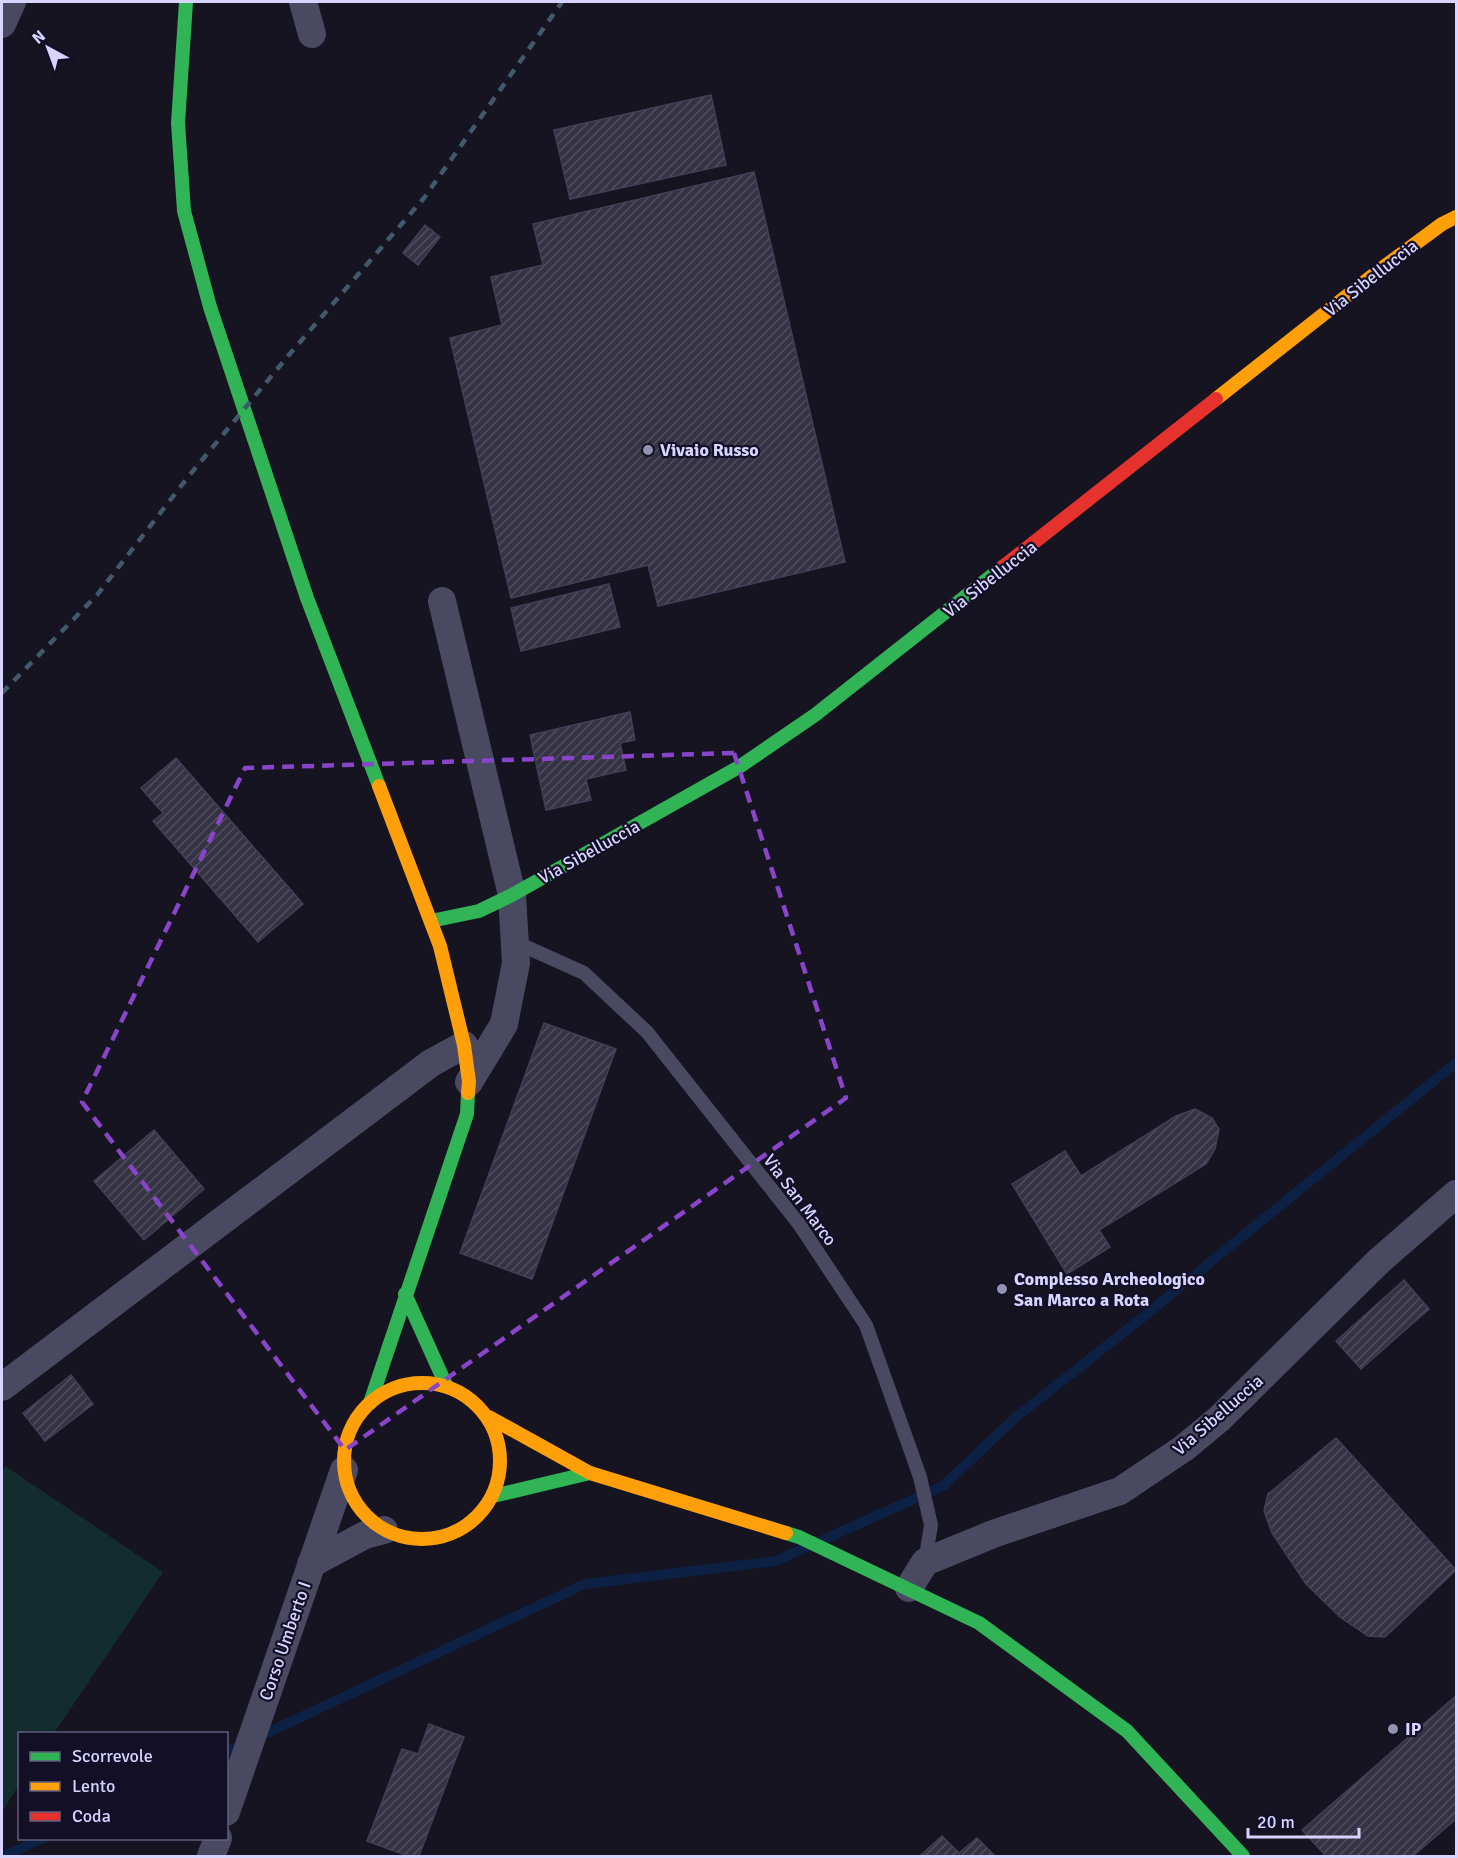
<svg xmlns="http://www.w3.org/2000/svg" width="1458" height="1858" font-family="Signika,sans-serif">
<defs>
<pattern id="building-hatch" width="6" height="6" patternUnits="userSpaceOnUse" patternTransform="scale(1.5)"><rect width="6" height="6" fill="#343243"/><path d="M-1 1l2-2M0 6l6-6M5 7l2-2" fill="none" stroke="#514f5f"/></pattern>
</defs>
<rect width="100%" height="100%" fill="#161421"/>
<path fill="#132c2d" d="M 5,1466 L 163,1572 L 54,1733 L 20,1734 L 19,1785 L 2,1812 L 2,1472 Z"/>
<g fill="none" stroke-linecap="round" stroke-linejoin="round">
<path stroke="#0d2144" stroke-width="10" d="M 823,1540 L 943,1486 L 1016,1417 L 1133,1325 L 1456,1063
M 226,1752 L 585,1584 L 776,1561 L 806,1547
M 5,1856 L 43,1838"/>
</g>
<path fill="url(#building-hatch)" stroke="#433f54" stroke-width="1.5" d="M 711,95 L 726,165 L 570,199 L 554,130 Z
M 754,172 L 845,562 L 658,606 L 648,565 L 511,598 L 450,338 L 502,325 L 491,277 L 543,265 L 533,224 Z
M 425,225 L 440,237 L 418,265 L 403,253 Z
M 609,584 L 620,627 L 521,651 L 511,608 Z
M 630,712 L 635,740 L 620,743 L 626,770 L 586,779 L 591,800 L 546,810 L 530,735 Z
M 176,758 L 303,904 L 258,942 L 153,821 L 163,813 L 141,788 Z
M 544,1023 L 616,1049 L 532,1279 L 460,1253 Z
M 1195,1109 L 1212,1118 L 1219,1129 L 1215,1149 L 1206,1164 L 1099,1230 L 1110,1247 L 1067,1274 L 1012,1184 L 1065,1151 L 1081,1176 L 1176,1116 Z
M 154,1130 L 204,1189 L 144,1240 L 94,1181 Z
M 1404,1280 L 1429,1309 L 1361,1369 L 1336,1341 Z
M 71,1375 L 93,1404 L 45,1441 L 23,1413 Z
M 1336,1438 L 1456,1570 L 1385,1637 L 1368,1636 L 1340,1617 L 1306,1584 L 1272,1533 L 1264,1511 L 1268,1494 Z
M 1456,1696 L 1456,1819 L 1413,1856 L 1326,1856 L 1302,1830 Z
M 429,1724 L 464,1737 L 419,1856 L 408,1856 L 367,1841 L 402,1749 L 418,1754 Z
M 942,1836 L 959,1853 L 977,1838 L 995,1856 L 920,1856 Z"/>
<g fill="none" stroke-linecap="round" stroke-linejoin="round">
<path stroke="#4a4962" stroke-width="14" d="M 515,942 L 584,973 L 647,1032 L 799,1224 L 866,1325 L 920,1477 L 931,1525 L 925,1562"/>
<path stroke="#4a4962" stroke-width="28" d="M 303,2 L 312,34
M 2,24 L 12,2
M 442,601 L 512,895 L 516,963 L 504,1024 L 469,1082
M 2,1387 L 431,1063 L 464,1045
M 311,1564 L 365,1535 L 384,1530
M 909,1588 L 925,1562 L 993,1534 L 1120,1491 L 1184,1448 L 1219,1419 L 1379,1261 L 1456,1194
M 226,1812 L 344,1470
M 211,1856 L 218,1838"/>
<path stroke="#30b455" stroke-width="14" d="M 186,2 L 178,123 L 184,211 L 210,307 L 307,598 L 379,786
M 431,921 L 479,911 L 512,895 L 739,767 L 815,715 L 1004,566
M 405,1294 L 446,1385
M 370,1403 L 467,1114 L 468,1093
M 493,1496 L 590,1473
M 786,1533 L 799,1537 L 979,1623 L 1127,1731 L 1243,1856"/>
<path stroke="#ff9f0a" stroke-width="14" d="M 1216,399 L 1381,269 L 1442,224 L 1456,217
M 379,786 L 440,946 L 464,1045 L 469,1082 L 468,1093
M344 1461a78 78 0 1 1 156 0a78 78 0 1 1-156 0Z
M 489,1417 L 590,1473 L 786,1533"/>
<path stroke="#e5322d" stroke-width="14" d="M 1004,566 L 1216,399"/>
<path stroke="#43596b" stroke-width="4.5" stroke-dasharray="9 8" stroke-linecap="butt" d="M 2,693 L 97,595 L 188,477 L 288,356 L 424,198 L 562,2"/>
</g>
<path fill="none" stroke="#8945c9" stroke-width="4.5" stroke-dasharray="12 8" stroke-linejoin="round" d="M 734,753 L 846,1098 L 345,1450 L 82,1102 L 245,768 Z"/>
<g fill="#9591b1" stroke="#130f26" stroke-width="2">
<circle cx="648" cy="450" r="6"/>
<circle cx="1002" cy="1289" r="6"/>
<circle cx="1393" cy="1729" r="6"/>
</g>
<g text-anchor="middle" stroke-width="4.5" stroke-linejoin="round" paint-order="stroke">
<g font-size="18" fill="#d9d4ff" stroke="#130f26">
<text transform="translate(1371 278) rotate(-38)" y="6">Via Sibelluccia</text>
<text transform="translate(990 579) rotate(-38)" y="6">Via Sibelluccia</text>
<text transform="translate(589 852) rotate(-29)" y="6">Via Sibelluccia</text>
<text transform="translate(800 1200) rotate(53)" y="6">Via San Marco</text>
<text transform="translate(1218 1415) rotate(-41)" y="6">Via Sibelluccia</text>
<text transform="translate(285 1641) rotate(-71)" y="6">Corso Umberto I</text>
</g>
<g font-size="18" font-weight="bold" fill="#d9d4ff" stroke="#130f26" text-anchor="start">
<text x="660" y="456">Vivaio Russo</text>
<text x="1014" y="1285">Complesso Archeologico<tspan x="1014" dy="21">San Marco a Rota</tspan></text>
<text x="1405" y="1735">IP</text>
</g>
</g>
<rect width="1458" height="1858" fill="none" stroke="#d9d4ff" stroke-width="6"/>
<rect x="18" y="1732" width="210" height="108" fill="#130f26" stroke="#625e7d" stroke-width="1.5"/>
<rect x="30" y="1752" width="30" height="9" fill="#30b455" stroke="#625e7d" stroke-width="1.5"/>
<text x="72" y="1762" font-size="18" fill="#d9d4ff">Scorrevole</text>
<rect x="30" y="1782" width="30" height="9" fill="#ff9f0a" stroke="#625e7d" stroke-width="1.5"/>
<text x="72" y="1792" font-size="18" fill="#d9d4ff">Lento</text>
<rect x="30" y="1812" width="30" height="9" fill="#e5322d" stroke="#625e7d" stroke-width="1.5"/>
<text x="72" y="1822" font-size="18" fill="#d9d4ff">Coda</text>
<g transform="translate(48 48) rotate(319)" stroke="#130f26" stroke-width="4.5" paint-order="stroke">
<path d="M0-4.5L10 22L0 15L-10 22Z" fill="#d9d4ff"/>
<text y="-9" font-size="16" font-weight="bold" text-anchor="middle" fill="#d9d4ff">N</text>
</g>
<path d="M1248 1828v9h111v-9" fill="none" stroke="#d9d4ff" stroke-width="3"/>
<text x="1257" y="1828" font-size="18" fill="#d9d4ff" stroke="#130f26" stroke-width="4.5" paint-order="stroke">20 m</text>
</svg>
